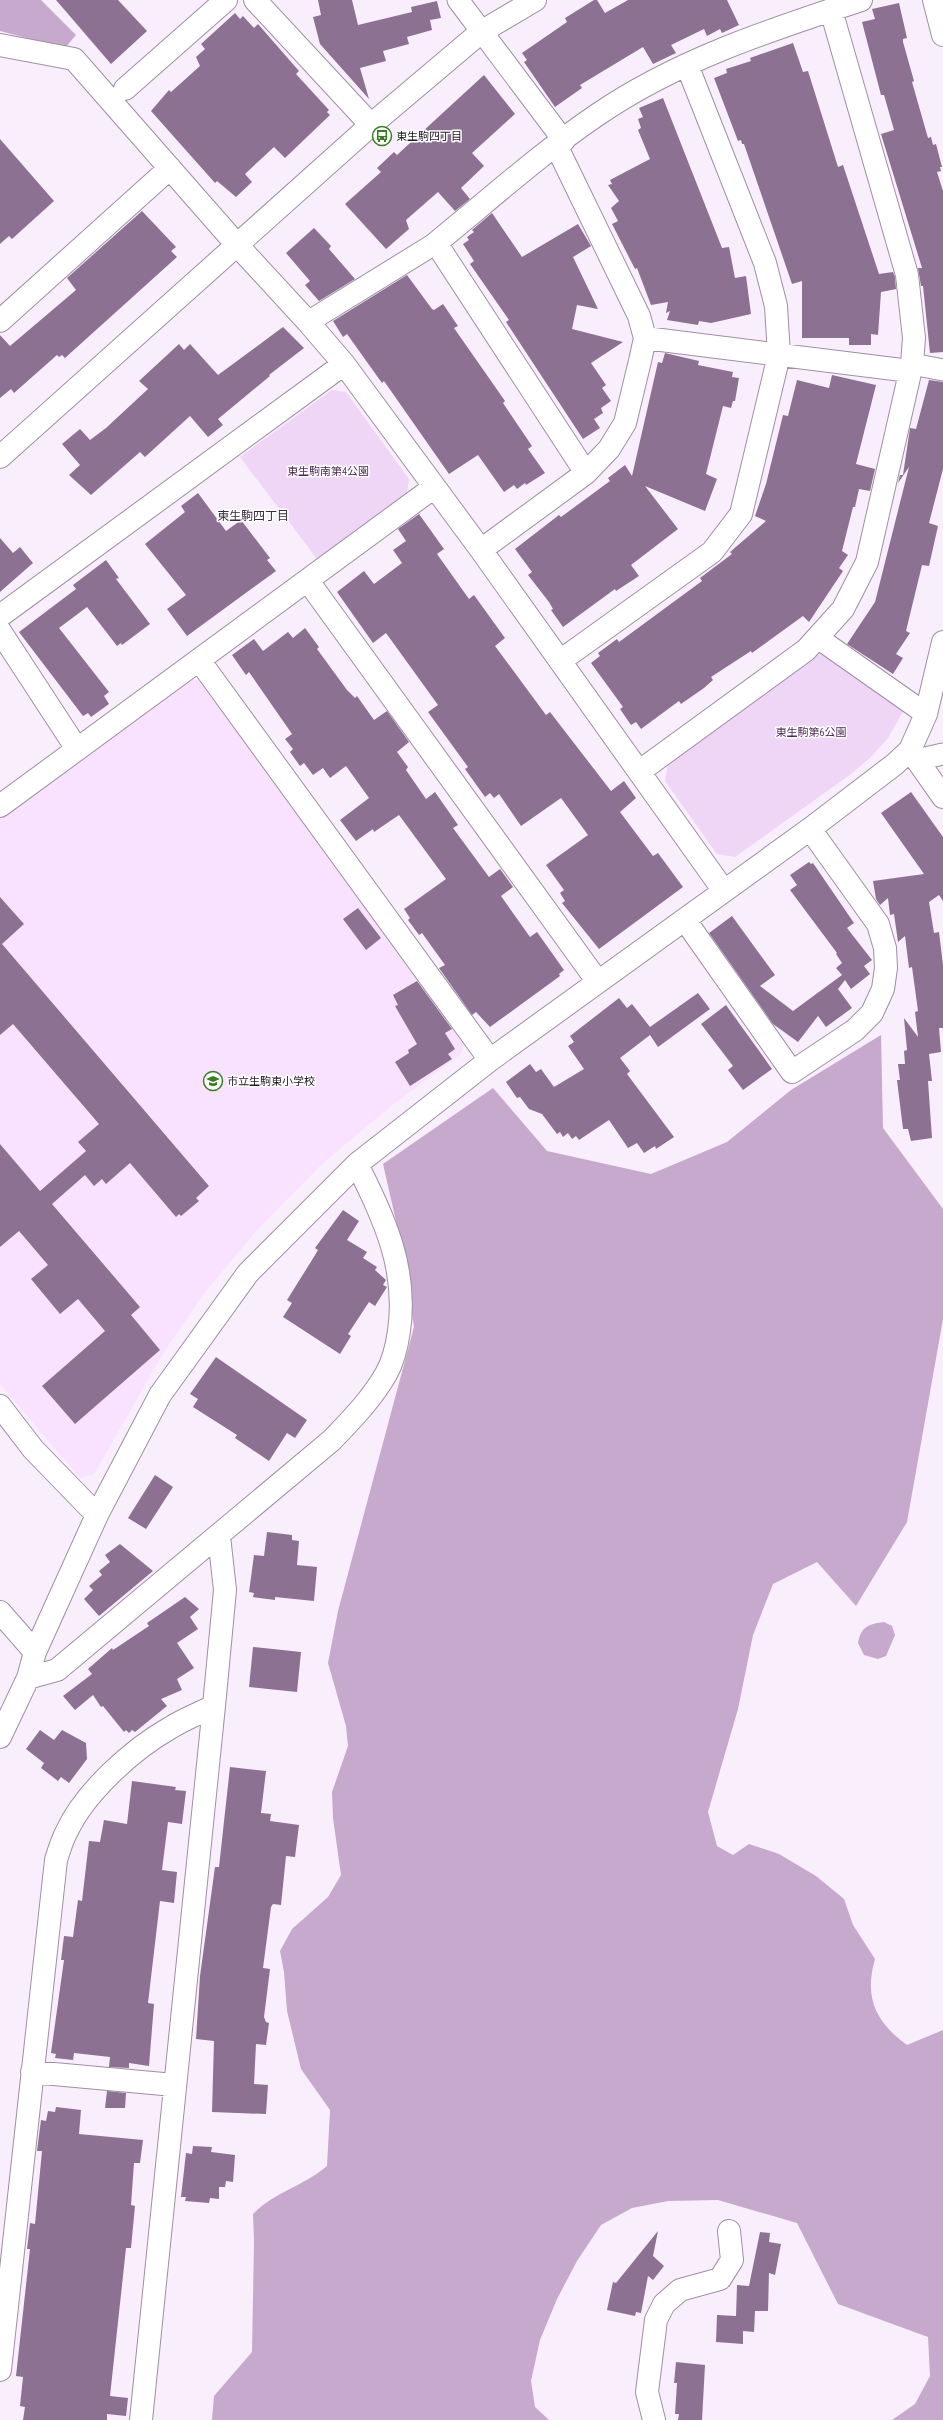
<svg xmlns="http://www.w3.org/2000/svg" width="943" height="2420" font-family="'PT Sans Narrow','Noto Sans JP',sans-serif">
<rect width="100%" height="100%" fill="#f9eefc"/>
<path fill="#f9e2ff" d="M 191,679 L 205,683 L 464,1041 L 461,1054 L 390,1107 L 323,1163 L 258,1229 L 205,1292 L 162,1355 L 94,1474 L 80,1478 L 0,1384 L 0,817 Z"/>
<path fill="#efd5f6" d="M 332,390 L 346,392 L 409,479 L 407,493 L 317,559 L 240,457 Z
M 823,651 L 905,708 L 888,738 L 870,758 L 851,774 L 735,857 L 717,854 L 665,781 L 668,764 Z"/>
<path fill="#c6a9cd" d="M 0,0 L 41,0 L 76,35 L 65,48 L 0,31 Z
M 881,1035 L 883,1128 L 943,1209 L 943,1319 L 907,1522 L 856,1606 L 817,1562 L 773,1584 L 753,1635 L 738,1709 L 708,1812 L 717,1846 L 733,1855 L 749,1844 L 779,1854 L 816,1876 L 844,1899 L 853,1925 L 875,1959 C 864,1997 875,2022 907,2045 L 943,2030 L 943,2420 L 892,2420 L 915,2404 L 930,2376 L 928,2337 L 838,2304 L 797,2223 L 718,2200 L 668,2201 L 632,2208 L 601,2225 L 577,2261 L 557,2299 L 540,2340 L 531,2381 L 535,2407 L 549,2420 L 212,2420 L 214,2396 L 252,2352 L 254,2241 L 253,2214 C 274,2192 304,2186 327,2166 L 330,2110 L 301,2069 L 287,2011 L 284,1972 L 280,1951 L 292,1929 L 328,1897 L 341,1875 L 333,1818 L 332,1792 L 348,1746 L 346,1726 L 328,1663 L 338,1611 L 414,1327 L 401,1243 L 383,1164 L 493,1088 L 547,1151 L 651,1174 L 727,1142 L 791,1090 Z
M 884,1622 L 892,1626 L 895,1635 L 886,1656 L 878,1659 L 864,1655 L 858,1643 C 861,1627 868,1624 884,1622 Z"/>
<path fill="#8c7193" d="M 56,0 L 118,0 L 147,31 L 111,64 Z
M 318,0 L 352,0 L 358,25 L 412,12 L 411,7 L 437,1 L 441,18 L 430,20 L 432,30 L 407,37 L 409,44 L 383,51 L 386,61 L 360,68 L 369,99 L 320,44 L 313,17 L 321,15 Z
M 594,0 L 597,0 L 605,13 L 628,0 L 727,0 L 739,25 L 722,33 L 720,29 L 707,36 L 704,29 L 671,45 L 676,53 L 653,64 L 643,47 L 580,85 L 582,88 L 555,107 L 524,62 L 527,60 L 522,53 L 567,22 L 565,18 Z
M 899,3 L 907,38 L 903,39 L 903,42 L 914,81 L 912,82 L 928,138 L 931,137 L 933,145 L 936,144 L 942,167 L 940,167 L 941,171 L 937,172 L 943,191 L 943,352 L 930,353 L 923,286 L 921,286 L 918,268 L 922,268 L 881,134 L 894,130 L 884,95 L 881,95 L 862,22 L 875,19 L 872,9 Z
M 235,13 L 240,19 L 243,16 L 254,28 L 258,24 L 299,71 L 296,74 L 329,110 L 327,112 L 330,115 L 285,158 L 274,147 L 245,174 L 252,182 L 236,197 L 217,181 L 215,183 L 151,111 L 169,90 L 171,92 L 200,66 L 196,57 L 205,49 L 201,44 Z
M 793,43 L 803,72 L 808,71 L 838,167 L 843,165 L 879,274 L 893,272 L 895,277 L 896,289 L 881,292 L 878,335 L 871,334 L 871,345 L 849,345 L 849,338 L 802,338 L 802,281 L 792,284 L 744,144 L 742,144 L 741,140 L 738,141 L 714,78 L 727,73 L 726,69 L 751,61 L 750,58 Z
M 484,75 L 515,114 L 472,153 L 484,166 L 461,188 L 470,199 L 455,211 L 438,192 L 406,220 L 409,229 L 386,249 L 345,204 L 381,172 L 377,168 L 394,152 L 397,155 Z
M 663,98 L 722,248 L 729,247 L 735,278 L 746,276 L 751,314 L 711,323 L 699,321 L 698,325 L 667,320 L 670,311 L 666,313 L 668,302 L 651,305 L 637,268 L 635,269 L 612,224 L 618,221 L 611,208 L 619,201 L 608,185 L 612,184 L 610,180 L 650,159 L 638,130 L 641,128 L 638,119 L 643,117 L 639,108 Z
M 0,139 L 54,201 L 12,239 L 9,236 L 0,244 Z
M 142,211 L 176,247 L 171,251 L 177,257 L 65,358 L 62,355 L 59,357 L 57,355 L 14,393 L 11,389 L 0,398 L 0,335 L 10,346 L 76,290 L 67,278 Z
M 492,213 L 522,257 L 578,224 L 591,246 L 573,257 L 598,309 L 577,305 L 572,329 L 623,342 L 591,363 L 606,385 L 602,388 L 611,401 L 601,408 L 603,413 L 594,419 L 600,428 L 583,439 L 506,322 L 509,320 L 470,264 L 474,261 L 463,244 L 469,240 L 467,237 L 474,232 L 472,230 Z
M 314,228 L 331,246 L 329,249 L 355,279 L 319,301 L 305,285 L 310,281 L 286,253 Z
M 407,275 L 432,309 L 434,310 L 443,304 L 458,326 L 454,328 L 505,401 L 503,403 L 532,446 L 528,449 L 545,473 L 526,485 L 525,483 L 517,489 L 514,485 L 504,492 L 478,455 L 449,474 L 384,381 L 382,383 L 347,334 L 343,337 L 333,321 Z
M 283,327 L 304,348 L 269,375 L 270,376 L 218,419 L 223,425 L 208,437 L 190,416 L 145,457 L 140,452 L 91,495 L 69,475 L 80,465 L 62,444 L 80,429 L 90,440 L 106,428 L 148,389 L 139,381 L 179,344 L 184,350 L 190,344 L 218,375 Z
M 665,353 L 699,361 L 698,365 L 733,372 L 732,377 L 739,378 L 735,401 L 733,401 L 731,408 L 723,406 L 706,474 L 717,479 L 705,511 L 645,486 L 678,529 L 631,565 L 639,576 L 616,591 L 615,589 L 563,627 L 551,610 L 553,609 L 549,602 L 528,575 L 532,572 L 515,549 L 559,515 L 561,517 L 610,481 L 608,478 L 625,465 L 632,476 L 658,362 L 662,363 Z
M 832,375 L 876,385 L 856,464 L 875,469 L 870,491 L 859,489 L 855,507 L 853,507 L 842,551 L 848,555 L 839,568 L 843,571 L 809,622 L 803,616 L 752,653 L 751,651 L 711,677 L 713,680 L 704,688 L 681,704 L 679,701 L 641,729 L 636,722 L 631,725 L 620,709 L 623,707 L 591,663 L 600,656 L 598,653 L 617,639 L 619,642 L 702,581 L 700,578 L 732,554 L 730,552 L 766,521 L 755,516 L 766,484 L 783,415 L 788,416 L 797,380 L 829,388 Z
M 929,380 L 943,382 L 943,469 L 929,523 L 938,526 L 929,566 L 922,565 L 906,631 L 910,633 L 896,654 L 903,658 L 893,674 L 847,644 L 875,602 L 909,467 L 898,483 L 900,475 L 903,475 L 910,428 L 916,429 Z
M 198,493 L 226,531 L 241,520 L 270,558 L 267,560 L 276,571 L 187,636 L 167,609 L 186,595 L 145,544 L 185,512 L 181,506 Z
M 419,514 L 444,549 L 437,554 L 469,599 L 474,595 L 505,638 L 495,646 L 546,715 L 550,712 L 611,791 L 624,781 L 636,798 L 620,812 L 653,856 L 658,853 L 683,887 L 599,949 L 562,903 L 565,901 L 560,893 L 564,890 L 546,865 L 588,835 L 561,798 L 521,826 L 499,794 L 494,798 L 490,793 L 485,797 L 465,769 L 468,767 L 428,712 L 438,705 L 386,633 L 373,643 L 337,592 L 364,571 L 374,584 L 402,563 L 393,550 L 406,541 L 398,529 Z
M 0,538 L 13,553 L 20,547 L 33,563 L 0,592 Z
M 106,560 L 119,578 L 116,579 L 150,624 L 122,645 L 121,643 L 117,646 L 87,607 L 59,628 L 109,692 L 104,696 L 109,704 L 91,717 L 88,713 L 83,716 L 19,632 L 76,589 L 73,585 Z
M 305,628 L 319,647 L 317,649 L 347,690 L 355,698 L 357,696 L 374,720 L 387,711 L 409,742 L 397,752 L 408,767 L 406,770 L 426,799 L 435,792 L 458,825 L 453,828 L 489,877 L 500,869 L 513,887 L 501,896 L 530,937 L 537,932 L 564,970 L 559,974 L 560,976 L 490,1027 L 476,1012 L 472,1015 L 439,968 L 445,965 L 422,933 L 419,935 L 408,920 L 410,918 L 404,909 L 446,879 L 399,815 L 374,832 L 373,829 L 356,841 L 340,820 L 369,798 L 346,766 L 330,778 L 323,768 L 313,775 L 304,763 L 300,766 L 290,752 L 293,749 L 285,739 L 292,734 L 249,672 L 246,675 L 232,655 L 254,639 L 263,651 L 288,632 L 293,638 Z
M 911,792 L 943,837 L 943,901 L 939,895 L 929,902 L 934,933 L 939,932 L 943,965 L 943,1028 L 939,1028 L 941,1052 L 929,1054 L 932,1081 L 928,1081 L 932,1138 L 911,1141 L 908,1129 L 903,1129 L 897,1080 L 900,1080 L 898,1064 L 905,1064 L 904,1051 L 907,1050 L 904,1018 L 918,1037 L 915,1012 L 918,1011 L 912,967 L 909,968 L 905,936 L 898,942 L 894,914 L 890,915 L 888,898 L 880,905 L 876,899 L 873,881 L 924,874 L 881,813 Z
M 809,862 L 811,864 L 813,863 L 854,923 L 847,928 L 872,960 L 864,966 L 870,974 L 851,989 L 845,980 L 838,989 L 852,1008 L 826,1027 L 818,1016 L 798,1042 L 773,1024 L 709,933 L 732,916 L 775,975 L 760,986 L 793,1011 L 842,975 L 836,968 L 842,963 L 836,954 L 837,953 L 790,890 L 797,885 L 790,875 Z
M 0,897 L 24,924 L 2,944 L 209,1186 L 196,1198 L 199,1201 L 181,1216 L 179,1214 L 176,1217 L 130,1163 L 106,1184 L 102,1179 L 94,1186 L 85,1175 L 52,1204 L 140,1307 L 131,1315 L 160,1350 L 75,1424 L 42,1386 L 105,1331 L 78,1299 L 60,1314 L 31,1279 L 48,1265 L 19,1231 L 0,1247 L 0,1144 L 40,1191 L 86,1151 L 78,1142 L 99,1124 L 13,1024 L 0,1035 Z
M 358,908 L 381,938 L 366,950 L 343,919 Z
M 417,981 L 452,1029 L 445,1033 L 455,1049 L 448,1054 L 452,1059 L 410,1086 L 395,1062 L 409,1053 L 408,1050 L 417,1044 L 395,1006 L 398,1005 L 393,995 Z
M 698,993 L 710,1009 L 658,1047 L 650,1035 L 620,1058 L 630,1071 L 627,1074 L 674,1137 L 656,1149 L 655,1146 L 644,1153 L 637,1143 L 628,1148 L 609,1120 L 579,1140 L 576,1136 L 572,1139 L 568,1133 L 563,1137 L 560,1132 L 557,1134 L 542,1114 L 529,1109 L 520,1097 L 517,1098 L 506,1082 L 530,1064 L 536,1072 L 541,1069 L 554,1087 L 584,1069 L 568,1046 L 574,1042 L 570,1036 L 619,998 L 627,1008 L 632,1004 L 650,1027 Z
M 726,1005 L 772,1069 L 743,1090 L 728,1070 L 733,1066 L 701,1024 Z
M 343,1210 L 359,1221 L 347,1240 L 367,1252 L 363,1258 L 377,1267 L 375,1270 L 386,1280 L 383,1285 L 387,1287 L 375,1306 L 369,1302 L 348,1334 L 351,1336 L 340,1354 L 283,1317 L 292,1303 L 287,1300 L 312,1260 L 318,1250 L 315,1248 Z
M 216,1357 L 307,1420 L 295,1438 L 287,1433 L 269,1461 L 235,1438 L 237,1435 L 193,1407 L 198,1399 L 190,1394 Z
M 155,1475 L 173,1487 L 146,1529 L 128,1518 Z
M 267,1532 L 292,1535 L 292,1540 L 299,1541 L 297,1565 L 317,1567 L 314,1601 L 275,1597 L 275,1600 L 253,1597 L 254,1593 L 249,1592 L 254,1555 L 264,1556 Z
M 120,1544 L 153,1571 L 99,1616 L 84,1599 L 93,1590 L 89,1586 L 102,1575 L 99,1571 L 110,1562 L 105,1555 Z
M 185,1597 L 199,1609 L 190,1617 L 198,1629 L 177,1643 L 194,1668 L 177,1679 L 182,1690 L 161,1699 L 167,1706 L 135,1732 L 132,1730 L 129,1733 L 126,1730 L 124,1732 L 103,1706 L 101,1707 L 93,1695 L 75,1710 L 63,1696 L 92,1674 L 88,1669 L 112,1648 L 113,1650 L 149,1626 L 147,1623 Z
M 253,1647 L 301,1652 L 297,1692 L 249,1687 Z
M 40,1730 L 54,1740 L 62,1730 L 86,1743 L 87,1759 L 69,1783 L 61,1777 L 58,1781 L 41,1768 L 44,1763 L 26,1749 Z
M 230,1767 L 266,1771 L 261,1813 L 271,1814 L 270,1821 L 299,1825 L 295,1857 L 286,1856 L 281,1905 L 273,1904 L 271,1907 L 263,1968 L 270,1969 L 264,2017 L 266,2022 L 269,2023 L 266,2045 L 256,2044 L 254,2084 L 268,2085 L 266,2114 L 212,2112 L 214,2041 L 196,2039 L 200,1976 L 215,1867 L 219,1867 Z
M 132,1781 L 176,1787 L 175,1790 L 186,1791 L 182,1824 L 168,1822 L 162,1870 L 177,1872 L 174,1903 L 160,1901 L 148,2003 L 154,2004 L 149,2066 L 129,2063 L 129,2068 L 109,2067 L 110,2057 L 74,2053 L 73,2060 L 55,2058 L 56,2054 L 51,2053 L 64,1960 L 61,1960 L 64,1936 L 73,1937 L 78,1900 L 82,1901 L 89,1841 L 100,1842 L 104,1820 L 127,1824 Z
M 107,2091 L 126,2093 L 125,2108 L 105,2108 Z
M 56,2107 L 81,2110 L 79,2134 L 143,2140 L 140,2163 L 134,2163 L 131,2205 L 135,2206 L 131,2248 L 126,2248 L 110,2396 L 128,2398 L 126,2416 L 107,2414 L 107,2420 L 23,2420 L 25,2407 L 20,2406 L 23,2377 L 16,2376 L 30,2249 L 27,2249 L 30,2223 L 35,2224 L 42,2151 L 37,2151 L 41,2120 L 46,2121 L 48,2111 L 55,2112 Z
M 193,2146 L 212,2147 L 211,2152 L 235,2155 L 233,2182 L 226,2181 L 225,2187 L 219,2187 L 219,2199 L 210,2198 L 209,2203 L 185,2201 L 186,2197 L 181,2197 L 186,2153 L 192,2154 Z
M 658,2231 L 653,2256 L 664,2266 L 653,2280 L 648,2276 L 641,2313 L 636,2312 L 635,2316 L 607,2310 L 613,2282 L 616,2283 Z
M 760,2232 L 770,2233 L 769,2242 L 781,2244 L 775,2275 L 769,2273 L 768,2311 L 755,2311 L 754,2332 L 743,2331 L 743,2344 L 716,2342 L 717,2315 L 736,2316 L 737,2285 L 749,2286 Z
M 676,2362 L 705,2365 L 702,2420 L 678,2420 L 679,2414 L 675,2414 L 677,2383 L 674,2383 Z"/>
<g fill="none" stroke-linecap="round" stroke-linejoin="round">
<g stroke="#9f8fa3" stroke-width="23">
<path id="pedestrian" d="M 458,0 L 564,141
M 308,322 L 436,243
M 912,364 L 943,370
M 818,638 L 926,714
M 916,760 L 943,754"/>
</g>
<g stroke="#9f8fa3" stroke-width="24">
<path id="minor" d="M 255,0 L 371,125
M 934,0 L 943,35
M 0,45 L 74,59 L 238,246 L 308,322 L 344,364 L 481,550 L 724,891
M 125,89 L 226,0
M 0,321 L 170,168
M 645,338 L 910,371
M 586,473 L 436,243 C 489,200 541,153 597,115 C 677,60 770,30 861,0
M 481,550 L 586,473 L 609,449 L 625,423 L 640,361 L 645,338 L 639,316 L 556,145
M 308,581 L 598,982
M 0,616 L 344,364
M 0,631 L 77,749
M 199,660 L 490,1060
M 560,661 L 712,552 L 741,514 L 779,355 L 776,306 L 765,263 L 687,65
M 910,750 L 943,797
M 640,771 L 806,650 L 843,609 L 867,562 L 912,364 L 914,338 L 907,275 L 831,10
M 0,806 L 433,488
M 685,920 L 792,1072 L 855,1030 L 872,1013 L 883,989 L 886,968 L 885,948 L 878,924 L 810,829
M 0,1406 L 33,1449 L 97,1515
M 0,1612 L 35,1652
M 28,1678 L 57,1670 L 332,1440 C 352,1419 371,1400 386,1374 C 393,1362 397,1345 399,1331 C 408,1268 384,1219 357,1164
M 0,1737 L 28,1678 L 35,1652 L 97,1515 L 160,1395 L 248,1273 L 357,1164 L 490,1060 L 810,829 L 895,764 L 910,750 L 926,714 L 943,642
M 32,2072 L 174,2085
M 0,2370 L 56,1860 C 59,1850 62,1840 67,1831 C 85,1792 133,1749 170,1728 C 184,1719 200,1713 214,1706
M 141,2420 L 214,1706 L 225,1590 L 219,1536
M 654,2420 L 647,2392 L 656,2320 L 664,2304 L 680,2290 L 720,2279 L 732,2260 L 729,2231"/>
</g>
<g stroke="#9f8fa3" stroke-width="24">
<path id="tertiary" d="M 0,457 L 371,125 L 481,32 L 535,0"/>
</g>
<use href="#pedestrian" stroke="#fff" stroke-width="21"/>
<use href="#minor" stroke="#fff" stroke-width="22"/>
<use href="#tertiary" stroke="#fff" stroke-width="22"/>
</g>
<defs>
<g id="bus-ring" transform="scale(1)"><circle r="9.5" fill="#fff" stroke="#377e23" stroke-width="1.5"/><path d="M-5-6H5V4H4V6H2V4H-2V6H-4V4H-5ZM-3.5-4V0h7V-4ZM-3.5 1.2v1.5H-2V1.2ZM2 1.2v1.5H3.5V1.2Z" fill="#377e23"/></g>
<g id="school-ring" transform="scale(1)"><circle r="9.5" fill="#fff" stroke="#377e23" stroke-width="1.5"/><path d="M0-5L7-2L0 1L-7-2ZM-4 1L0 2.5L4 1V4Q0 6-4 4Z" fill="#377e23"/></g>
</defs>
<g fill-rule="evenodd">
<use href="#bus-ring" x="382" y="136"/>
<use href="#school-ring" x="213" y="1081"/>
</g>
<g text-anchor="middle" stroke-width="3" stroke-linejoin="round" paint-order="stroke">
<g font-size="11" fill="#201921" stroke="#fff" text-anchor="start">
<text x="396" y="140">東生駒四丁目</text>
<text x="227" y="1085">市立生駒東小学校</text>
</g>
<g font-size="11" fill="#4e2857" stroke="#fff">
<text x="328" y="475">東生駒南第4公園</text>
<text x="811" y="736">東生駒第6公園</text>
</g>
<g font-size="12" fill="#3a2c3d" stroke="#fff">
<text x="253" y="520">東生駒四丁目</text>
</g>
</g>
</svg>
